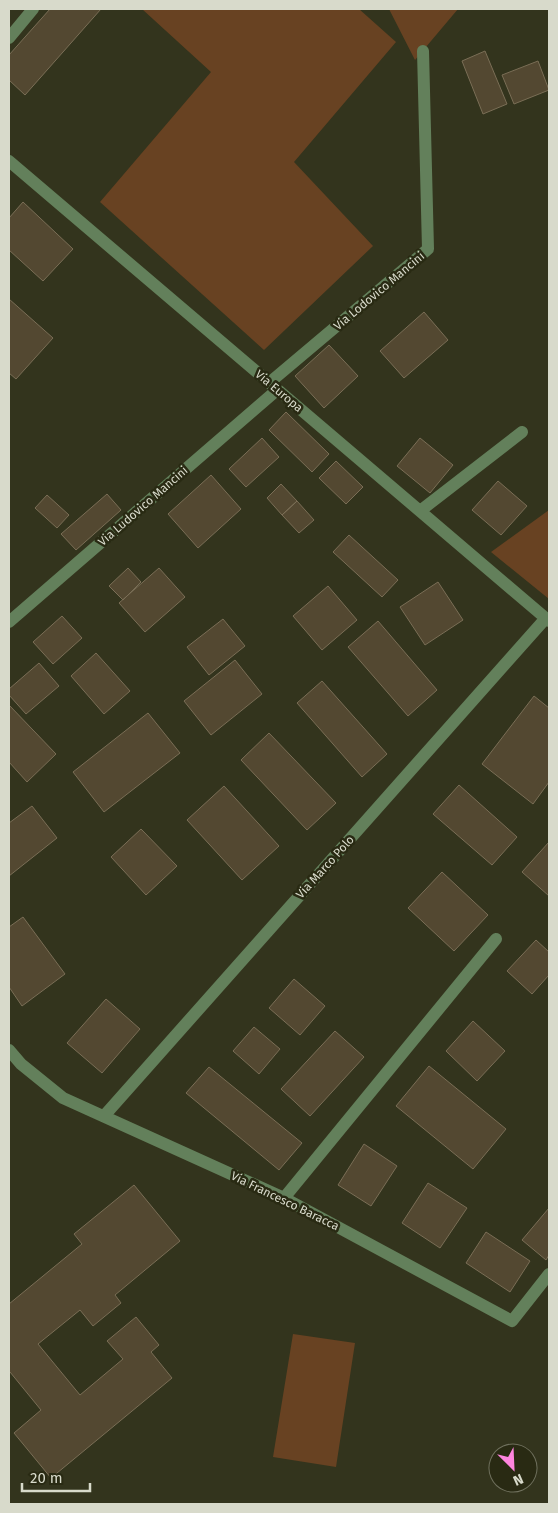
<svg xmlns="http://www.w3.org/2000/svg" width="558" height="1513" font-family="'Fira Sans',sans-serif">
<rect width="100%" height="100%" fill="#33341d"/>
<path fill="#684222" d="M 142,9 L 359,9 L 396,42 L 294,162 L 373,246 L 264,350 L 100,202 L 211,72 Z
M 389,9 L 458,9 L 415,60 Z
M 549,510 L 549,599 L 491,552 Z
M 293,1334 L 355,1343 L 336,1467 L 273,1457 Z"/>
<path fill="#534831" stroke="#7a6e56" d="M 50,9 L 101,9 L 25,95 L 9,80 L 9,55 Z
M 485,51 L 507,104 L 483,114 L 462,61 Z
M 538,61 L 549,90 L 514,104 L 502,75 Z
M 23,202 L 73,249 L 43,281 L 9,250 L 9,218 Z
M 9,299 L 53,338 L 16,379 L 9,373 Z
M 424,312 L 448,340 L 404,378 L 380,351 Z
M 329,345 L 358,376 L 324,408 L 295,376 Z
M 286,412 L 329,454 L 312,472 L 269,430 Z
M 262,438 L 279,457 L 246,487 L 229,469 Z
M 420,438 L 453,465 L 430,493 L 397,466 Z
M 336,461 L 363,487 L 346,504 L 319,478 Z
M 211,475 L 241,509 L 198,548 L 168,514 Z
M 498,481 L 527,506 L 501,535 L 472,510 Z
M 281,484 L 297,501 L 282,515 L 267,498 Z
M 107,494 L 121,510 L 76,550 L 61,534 Z
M 47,495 L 69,515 L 57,528 L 35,508 Z
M 297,501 L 314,520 L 299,533 L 282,515 Z
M 349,535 L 398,580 L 382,597 L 333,552 Z
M 128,568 L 141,582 L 123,600 L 109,586 Z
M 159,568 L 185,597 L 145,632 L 119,603 Z
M 438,582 L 463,620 L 425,645 L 400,607 Z
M 328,586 L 357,620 L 322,650 L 293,616 Z
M 62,616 L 82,638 L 53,664 L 33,642 Z
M 223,619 L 245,646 L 209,675 L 187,647 Z
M 378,621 L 437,690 L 408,716 L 348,647 Z
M 96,653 L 130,691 L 104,714 L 71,676 Z
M 235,660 L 262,694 L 211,735 L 184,701 Z
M 39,663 L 59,686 L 26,714 L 9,695 L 9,689 Z
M 322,681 L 387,754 L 362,777 L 297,703 Z
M 534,696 L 549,708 L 549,782 L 533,804 L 482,764 Z
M 9,705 L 56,754 L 27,782 L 9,762 Z
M 148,713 L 180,753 L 104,812 L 73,772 Z
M 269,733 L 336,803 L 307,830 L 241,760 Z
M 459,785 L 517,837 L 492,865 L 433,814 Z
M 224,786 L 279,846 L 242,880 L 187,820 Z
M 32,806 L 57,838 L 9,876 L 9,823 Z
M 141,829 L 177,866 L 146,895 L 111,857 Z
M 549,842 L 549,896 L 522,872 Z
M 442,872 L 488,915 L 454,951 L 408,908 Z
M 23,917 L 65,974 L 22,1006 L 9,987 L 9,927 Z
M 536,940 L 549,952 L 549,975 L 532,994 L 507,971 Z
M 294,979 L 325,1006 L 300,1035 L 269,1008 Z
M 106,999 L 140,1029 L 102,1073 L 67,1043 Z
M 473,1021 L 505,1051 L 477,1081 L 446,1051 Z
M 254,1027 L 280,1049 L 259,1074 L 233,1051 Z
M 335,1031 L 364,1057 L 310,1116 L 281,1089 Z
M 429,1066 L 506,1129 L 473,1169 L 396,1106 Z
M 209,1067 L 302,1143 L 279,1170 L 186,1093 Z
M 364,1144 L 397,1166 L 371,1206 L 338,1185 Z
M 428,1183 L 467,1208 L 440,1248 L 402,1223 Z
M 134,1185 L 180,1241 L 115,1295 L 121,1303 L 93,1326 L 80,1310 L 38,1344 L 80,1395 L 123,1359 L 107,1341 L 136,1317 L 159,1345 L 151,1352 L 172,1378 L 51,1478 L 14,1433 L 41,1410 L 10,1372 L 9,1373 L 9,1304 L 82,1244 L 74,1234 Z
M 549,1208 L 549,1255 L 546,1260 L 522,1240 Z
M 486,1232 L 530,1261 L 510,1292 L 466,1263 Z"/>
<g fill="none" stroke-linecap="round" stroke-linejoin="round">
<path stroke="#63805b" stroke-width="12" d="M 9,38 L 33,9
M 9,161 L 549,621
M 269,383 L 428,249 L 423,51
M 420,511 L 522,432
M 9,622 L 277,390
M 9,1050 L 21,1064 L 63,1098 L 284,1198 L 512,1321 L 549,1274
M 104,1116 L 546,618
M 284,1198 L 496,939"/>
</g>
<g text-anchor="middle" stroke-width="5" stroke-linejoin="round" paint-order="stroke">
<g font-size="12" fill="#d8dacb" stroke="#292a13">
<text transform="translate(379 291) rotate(-40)" y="4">Via Lodovico Mancini</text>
<text transform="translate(279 391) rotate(40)" y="4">Via Europa</text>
<text transform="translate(143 506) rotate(-41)" y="4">Via Ludovico Mancini</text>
<text transform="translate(325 867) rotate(-48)" y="4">Via Marco Polo</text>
<text transform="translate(285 1201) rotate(26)" y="4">Via Francesco Baracca</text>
</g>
</g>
<rect width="558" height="1513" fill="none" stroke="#d8dacb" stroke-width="20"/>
<g transform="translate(513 1468) rotate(156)"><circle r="24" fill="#292a13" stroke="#6f705d"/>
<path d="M0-4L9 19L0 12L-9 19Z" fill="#fe85df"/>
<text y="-8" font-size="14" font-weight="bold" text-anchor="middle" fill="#d8dacb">N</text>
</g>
<path d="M22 1483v8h68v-8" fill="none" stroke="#d8dacb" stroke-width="2.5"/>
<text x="30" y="1483" font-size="15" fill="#d8dacb" stroke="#292a13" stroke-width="4" paint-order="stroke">20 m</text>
</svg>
